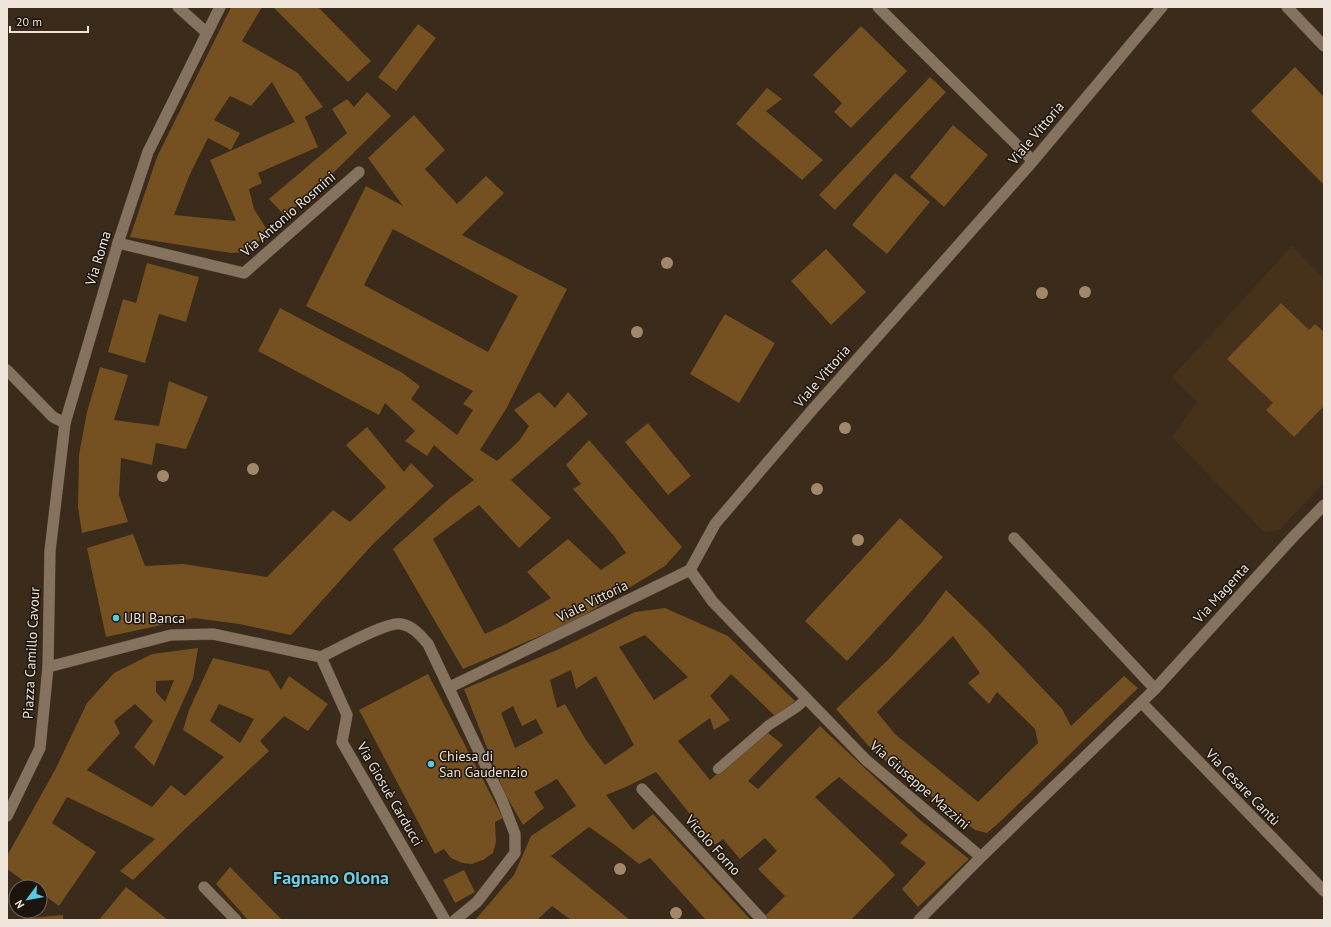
<svg xmlns="http://www.w3.org/2000/svg" width="1331" height="927" font-family="'PT Sans',sans-serif">
<rect width="100%" height="100%" fill="#3a2b1a"/>
<path fill="#46321b" d="M 1292,246 L 1324,278 L 1324,483 L 1279,530 L 1264,532 L 1172,437 L 1197,402 L 1172,377 Z"/>
<path fill="#755020" fill-rule="evenodd" d="M 231,7 L 262,7 L 242,41 L 298,73 L 323,107 L 305,117 L 318,147 L 258,173 L 262,183 L 249,189 L 254,209 L 269,233 L 245,252 L 231,253 L 130,237 L 157,157 ZM 272,82 L 295,122 L 210,160 L 236,221 L 174,215 L 190,174 L 208,138 L 231,150 L 240,133 L 214,120 L 230,96 L 251,106 Z
M 273,7 L 318,7 L 371,61 L 348,82 Z
M 418,24 L 436,38 L 396,91 L 378,77 Z
M 861,26 L 907,71 L 851,128 L 834,112 L 842,103 L 813,75 Z
M 1295,67 L 1324,97 L 1324,185 L 1251,111 Z
M 930,77 L 946,92 L 835,210 L 819,195 Z
M 767,88 L 782,99 L 766,111 L 823,160 L 802,180 L 736,124 Z
M 367,92 L 391,116 L 326,180 L 285,216 L 269,199 L 347,133 L 332,109 L 347,99 L 354,107 Z
M 414,115 L 445,150 L 425,169 L 457,204 L 486,176 L 504,193 L 462,235 L 567,289 L 506,409 L 480,450 L 497,461 L 519,441 L 529,426 L 514,410 L 539,392 L 555,408 L 568,392 L 588,414 L 511,480 L 551,518 L 519,548 L 479,505 L 433,539 L 485,634 L 508,623 L 551,598 L 527,572 L 568,539 L 601,570 L 626,553 L 614,536 L 573,489 L 581,484 L 566,465 L 589,440 L 682,547 L 665,566 L 573,622 L 463,669 L 393,549 L 450,498 L 474,480 L 434,445 L 427,456 L 405,441 L 415,431 L 385,403 L 379,415 L 258,351 L 280,308 L 401,372 L 420,386 L 411,399 L 457,435 L 473,410 L 463,404 L 473,391 L 306,306 L 366,186 L 403,206 L 368,158 ZM 393,229 L 518,296 L 488,352 L 364,285 Z
M 953,125 L 988,155 L 944,207 L 910,177 Z
M 895,173 L 930,202 L 887,254 L 852,225 Z
M 826,249 L 866,292 L 831,325 L 791,281 Z
M 147,263 L 199,277 L 186,322 L 159,314 L 145,363 L 108,352 L 123,299 L 136,303 Z
M 1281,303 L 1309,330 L 1315,324 L 1324,332 L 1324,408 L 1323,407 L 1294,437 L 1266,410 L 1273,403 L 1227,359 Z
M 725,314 L 775,343 L 739,403 L 690,374 Z
M 100,367 L 128,375 L 114,420 L 159,426 L 169,381 L 208,397 L 186,449 L 156,443 L 152,465 L 121,458 L 119,495 L 128,522 L 82,533 L 78,507 L 79,455 L 87,412 Z
M 648,423 L 691,476 L 668,495 L 625,442 Z
M 367,427 L 404,472 L 411,463 L 434,486 L 373,544 L 291,635 L 239,624 L 194,618 L 106,637 L 87,548 L 133,534 L 145,566 L 183,564 L 267,577 L 333,510 L 350,522 L 386,487 L 346,445 Z
M 900,518 L 943,557 L 847,661 L 805,621 Z
M 946,590 L 986,629 L 1062,709 L 1071,726 L 1124,676 L 1138,688 L 1001,821 L 987,833 L 975,830 L 874,752 L 836,709 L 889,659 L 922,622 ZM 953,636 L 980,673 L 968,683 L 989,704 L 997,692 L 1035,729 L 1038,743 L 978,802 L 895,734 L 877,712 Z
M 665,608 L 728,636 L 795,701 L 776,717 L 731,674 L 710,696 L 730,720 L 714,730 L 710,718 L 678,741 L 710,780 L 767,732 L 783,745 L 748,781 L 758,789 L 820,726 L 920,820 L 969,859 L 918,907 L 902,889 L 926,863 L 900,843 L 908,835 L 839,777 L 815,797 L 885,864 L 895,875 L 851,920 L 767,920 L 764,917 L 785,896 L 758,869 L 777,851 L 765,838 L 740,859 L 723,839 L 715,845 L 656,772 L 626,787 L 606,795 L 633,830 L 653,814 L 751,920 L 706,920 L 650,858 L 639,864 L 615,845 L 589,827 L 551,856 L 630,920 L 571,920 L 552,906 L 537,920 L 475,920 L 514,875 L 531,836 L 576,806 L 557,779 L 534,792 L 544,808 L 523,825 L 505,794 L 464,689 L 557,650 L 635,612 ZM 645,635 L 688,677 L 654,700 L 619,647 ZM 571,670 L 576,689 L 596,676 L 634,745 L 605,765 L 586,740 L 565,704 L 557,708 L 550,680 ZM 513,706 L 522,726 L 536,719 L 543,733 L 515,748 L 501,713 Z
M 198,648 L 193,679 L 154,766 L 134,747 L 153,721 L 135,704 L 114,721 L 120,733 L 87,770 L 152,807 L 171,785 L 185,796 L 224,757 L 183,730 L 189,710 L 213,658 L 269,671 L 281,690 L 289,676 L 328,704 L 308,731 L 284,716 L 260,741 L 269,751 L 183,831 L 133,880 L 120,871 L 155,839 L 67,797 L 52,823 L 96,852 L 59,906 L 40,892 L 40,887 L 32,887 L 7,869 L 7,856 L 55,770 L 87,703 L 114,673 L 152,654 ZM 174,680 L 165,702 L 156,692 L 156,681 ZM 219,704 L 254,719 L 240,743 L 210,721 Z
M 428,674 L 503,818 L 495,822 L 496,842 L 493,853 L 483,860 L 472,864 L 462,863 L 451,858 L 444,849 L 435,854 L 359,710 Z
M 230,867 L 282,920 L 248,920 L 216,884 Z
M 464,870 L 475,892 L 455,903 L 443,880 Z
M 126,887 L 168,920 L 99,920 Z
M 63,915 L 63,920 L 21,920 L 20,919 Z"/>
<g fill="none" stroke-linecap="round" stroke-linejoin="round">
<g stroke="#524636" stroke-width="11">
<path id="service" d="M 718,769 L 769,725 L 797,707 L 806,699"/>
</g>
<g stroke="#524636" stroke-width="12">
<path id="minor" d="M 178,7 L 207,33
M 878,7 L 1033,161
M 118,243 L 244,273 L 359,172
M 7,370 L 53,417 L 65,423
M 1014,538 L 1155,689
M 690,570 L 713,602 L 866,760 L 981,857
M 321,657 C 336,650 387,621 401,624 C 413,626 420,635 428,644 L 502,800 L 515,834 L 515,853 L 477,902 L 455,920
M 321,657 L 347,715 L 342,742 L 445,920
M 48,667 L 171,635 L 213,634 L 321,657
M 450,687 L 690,570 L 715,524 L 813,409 L 1033,161 L 1162,7
M 1142,703 L 1324,891
M 642,789 L 762,920
M 204,887 L 236,920
M 919,920 L 981,857 L 1155,689 L 1294,536 L 1324,505"/>
</g>
<g stroke="#524636" stroke-width="12">
<path id="tertiary" d="M 1287,7 L 1324,46
M 7,816 L 40,748 L 48,667 L 50,551 L 65,423 L 118,243 L 148,152 L 220,7"/>
</g>
<use href="#service" stroke="#85735f" stroke-width="10"/>
<use href="#minor" stroke="#85735f" stroke-width="11"/>
<use href="#tertiary" stroke="#85735f" stroke-width="11"/>
</g>
<g fill="#a28769">
<circle cx="667" cy="263" r="6"/>
<circle cx="1085" cy="292" r="6"/>
<circle cx="1042" cy="293" r="6"/>
<circle cx="637" cy="332" r="6"/>
<circle cx="845" cy="428" r="6"/>
<circle cx="253" cy="469" r="6"/>
<circle cx="163" cy="476" r="6"/>
<circle cx="817" cy="489" r="6"/>
<circle cx="858" cy="540" r="6"/>
<circle cx="620" cy="869" r="6"/>
<circle cx="676" cy="913" r="6"/>
</g>
<g fill="#59c8e5" stroke="#1c150e" stroke-width="1.5">
<circle cx="116" cy="618" r="4"/>
<circle cx="431" cy="764" r="4"/>
</g>
<g text-anchor="middle" stroke-width="3" stroke-linejoin="round" paint-order="stroke">
<g font-size="14" fill="#eee4d9" stroke="#1c150e">
<text transform="translate(1036 133) rotate(-50)" y="5">Viale Vittoria</text>
<text transform="translate(288 214) rotate(-41)" y="5">Via Antonio Rosmini</text>
<text transform="translate(98 258) rotate(-73)" y="5">Via Roma</text>
<text transform="translate(822 376) rotate(-49)" y="5">Viale Vittoria</text>
<text transform="translate(1221 593) rotate(-48)" y="5">Via Magenta</text>
<text transform="translate(592 601) rotate(-26)" y="5">Viale Vittoria</text>
<text transform="translate(31 653) rotate(-87)" y="5">Piazza Camillo Cavour</text>
<text transform="translate(920 785) rotate(41)" y="5">Via Giuseppe Mazzini</text>
<text transform="translate(1243 787) rotate(46)" y="5">Via Cesare Cantù</text>
<text transform="translate(390 794) rotate(60)" y="5">Via Giosuè Carducci</text>
<text transform="translate(713 845) rotate(48)" y="5">Vicolo Forno</text>
</g>
<g font-size="14" fill="#eee4d9" stroke="#1c150e" text-anchor="start">
<text x="124" y="623">UBI Banca</text>
<text x="439" y="761">Chiesa di<tspan x="439" dy="16">San Gaudenzio</tspan></text>
</g>
<g font-size="18" font-weight="bold" fill="#6bcfe9" stroke="#1c150e">
<text x="331" y="884">Fagnano Olona</text>
</g>
</g>
<rect width="1331" height="927" fill="none" stroke="#eee4d9" stroke-width="16"/>
<g transform="translate(28 899) rotate(238)"><circle r="19" fill="#1c150e" stroke="#70685f"/>
<path d="M0-3L7 15L0 10L-7 15Z" fill="#59c8e5"/>
<text y="-6" font-size="11" font-weight="bold" text-anchor="middle" fill="#eee4d9">N</text>
</g>
<path d="M10 26v6h78v-6" fill="none" stroke="#eee4d9" stroke-width="2"/>
<text x="16" y="26" font-size="12" fill="#eee4d9" stroke="#1c150e" stroke-width="3" paint-order="stroke">20 m</text>
</svg>
